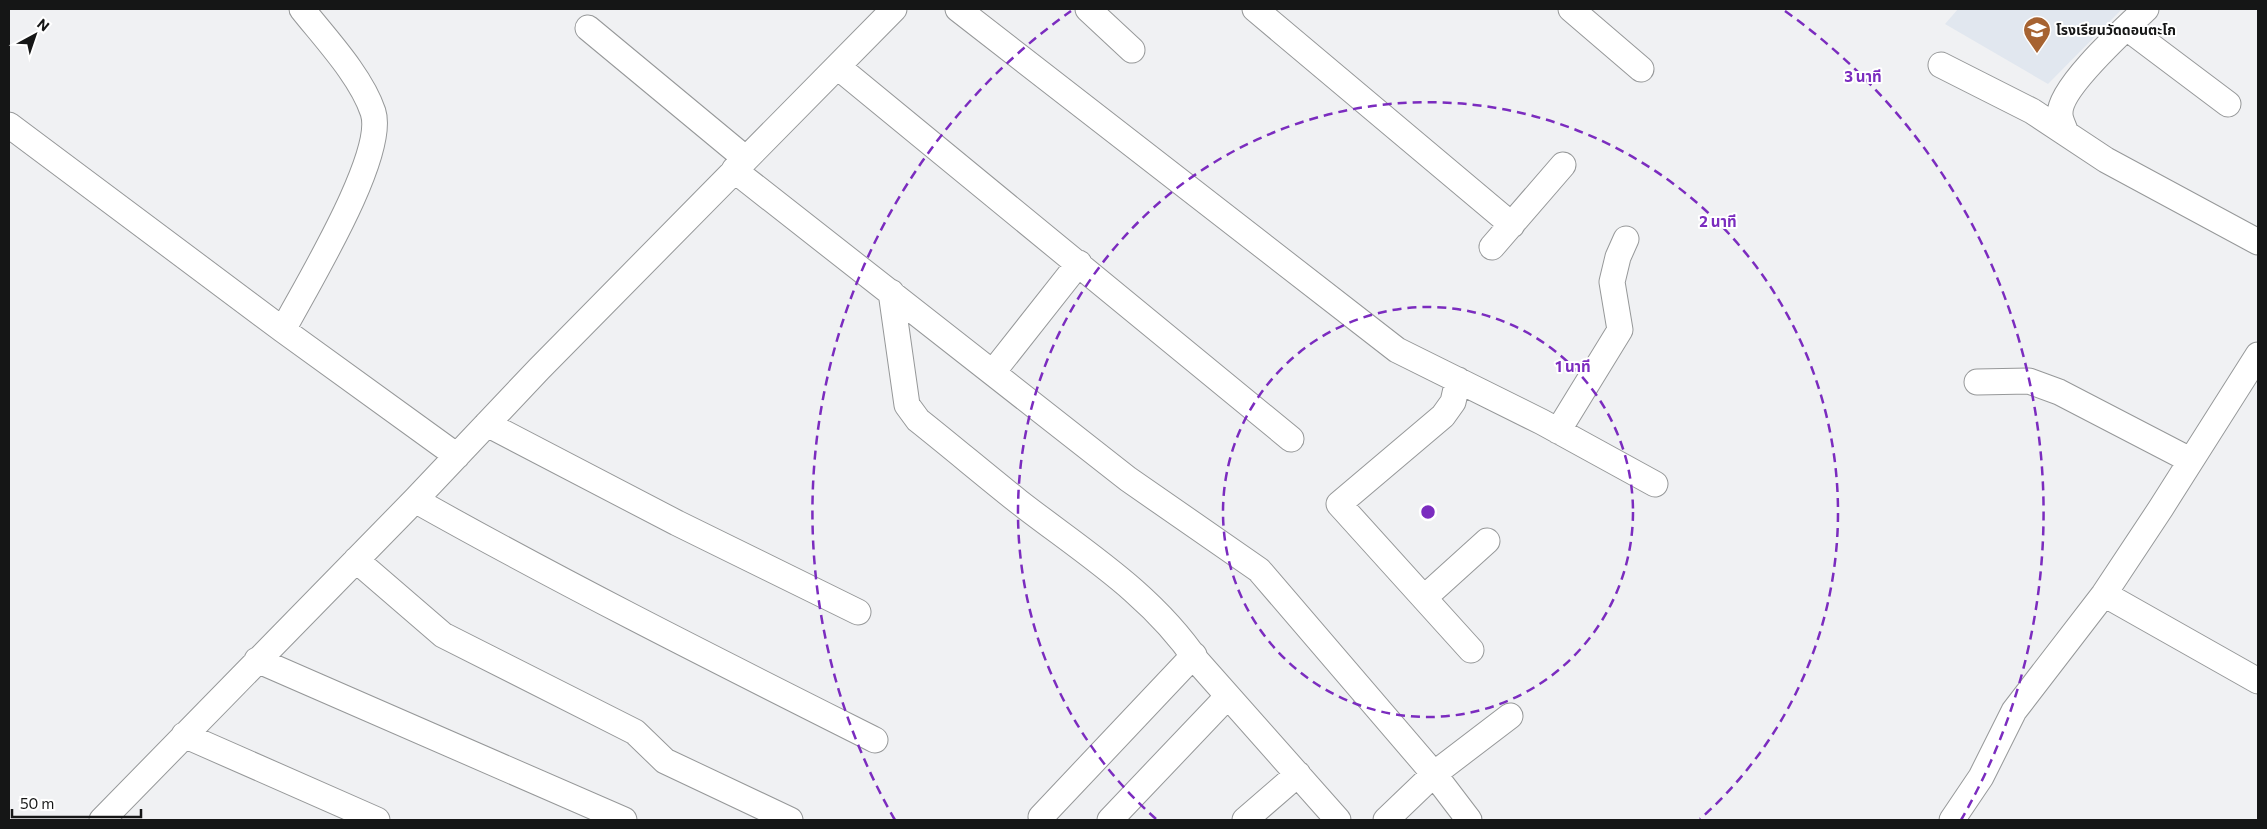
<svg xmlns="http://www.w3.org/2000/svg" width="2267" height="829" font-family="Commissioner,'Noto Sans Thai',sans-serif">
<rect width="100%" height="100%" fill="#f0f1f3"/>
<path fill="#e1e7ef" d="M 1958,9 L 2122,9 L 2048,84 L 1945,24 Z"/>
<g fill="none" stroke-linecap="round" stroke-linejoin="round">
<g stroke="#969899" stroke-width="27">
<path id="minor" d="M 958,9 L 1397,350 L 1542,422 L 1655,484
M 1088,9 L 1132,50
M 1255,9 L 1512,225
M 1571,9 L 1641,69
M 588,28 L 746,159
M 2127,28 L 2228,104
M 1941,65 L 2032,111 L 2106,160 L 2258,242
M 838,67 L 1291,439
M 9,125 L 283,330 L 457,456
M 2066,133 C 2064,127 2060,120 2060,114 C 2059,88 2126,28 2146,9
M 734,170 L 1128,479 L 1259,570 L 1434,774 L 1469,820
M 1492,247 L 1563,165
M 891,292 L 907,405 L 918,420 C 952,447 985,475 1019,502 C 1082,551 1151,593 1197,661 L 1338,820
M 283,330 C 305,288 387,155 373,112 C 361,76 325,38 302,9
M 993,372 L 1079,263
M 1458,380 L 1453,402 L 1443,416 L 1339,504 L 1471,650
M 1977,382 L 2029,381 L 2059,392 L 2190,460
M 487,424 L 677,523 L 858,612
M 1558,431 L 1620,330 L 1612,282 L 1618,257 L 1626,239
M 415,500 C 566,585 720,662 875,740
M 356,560 L 443,635 L 635,732 L 665,761 L 790,820
M 2104,594 L 2258,681
M 1424,598 L 1487,541
M 257,660 L 624,820
M 184,735 L 377,820
M 1041,817 L 1194,655
M 102,820 L 415,500 L 539,369 L 894,9
M 1110,820 L 1228,696
M 1245,820 L 1298,774
M 1386,820 L 1434,774 L 1510,716
M 1952,820 L 1981,777 L 2014,711 L 2104,594 L 2161,508 L 2258,355"/>
</g>
<use href="#minor" stroke="#fff" stroke-width="25"/>
</g>
<g fill="none" stroke="#7b2cbf" stroke-width="2.5" stroke-dasharray="9 6">
<circle cx="1428" cy="512" r="205"/>
<path d="M1156 819A410 410 0 1 1 1700 819"/>
<path d="M895 820A615 615 0 0 1 1071 11M1785 11A615 615 0 0 1 1961 820"/>
</g>
<defs>
<g id="school-pin" transform="scale(1.4375)"><path d="M0 17L-7.5 6A9.5 9.5 0 1 1 7.5 6Z" fill="#a66332" stroke="#fff"/><path d="M0-5L7-2L0 1L-7-2ZM-4 1L0 2.5L4 1V4Q0 6-4 4Z" fill="#fff"/></g>
</defs>
<g fill-rule="evenodd">
<use href="#school-pin" x="2037" y="30"/>
</g>
<g text-anchor="middle" stroke-width="4" stroke-linejoin="round" paint-order="stroke">
<g font-size="14" font-weight="bold" fill="#151616" stroke="#fff" text-anchor="start">
<text x="2056" y="35">โรงเรียนวัดดอนตะโก</text>
</g>
</g>
<circle cx="1428" cy="512" r="8" fill="#7b2cbf" stroke="#fff" stroke-width="2.5"/>
<g font-size="15" text-anchor="middle" font-weight="bold" fill="#7b2cbf" stroke="#fff" stroke-width="4" stroke-linejoin="round" paint-order="stroke">
<text x="1863" y="82">3 นาที</text>
<text x="1718" y="227">2 นาที</text>
<text x="1573" y="372">1 นาที</text>
</g>
<rect width="2267" height="829" fill="none" stroke="#151616" stroke-width="20"/>
<g transform="translate(35 35) rotate(40)" stroke="#ffffff" stroke-width="4" paint-order="stroke">
<path d="M0-4L9 19L0 12L-9 19Z" fill="#151616"/>
<text y="-8" font-size="14" font-weight="bold" text-anchor="middle" fill="#151616">N</text>
</g>
<path d="M12 809v8h129v-8" fill="none" stroke="#151616" stroke-width="2.5"/>
<text x="20" y="809" font-size="15" fill="#151616" stroke="#ffffff" stroke-width="4" paint-order="stroke">50 m</text>
</svg>
